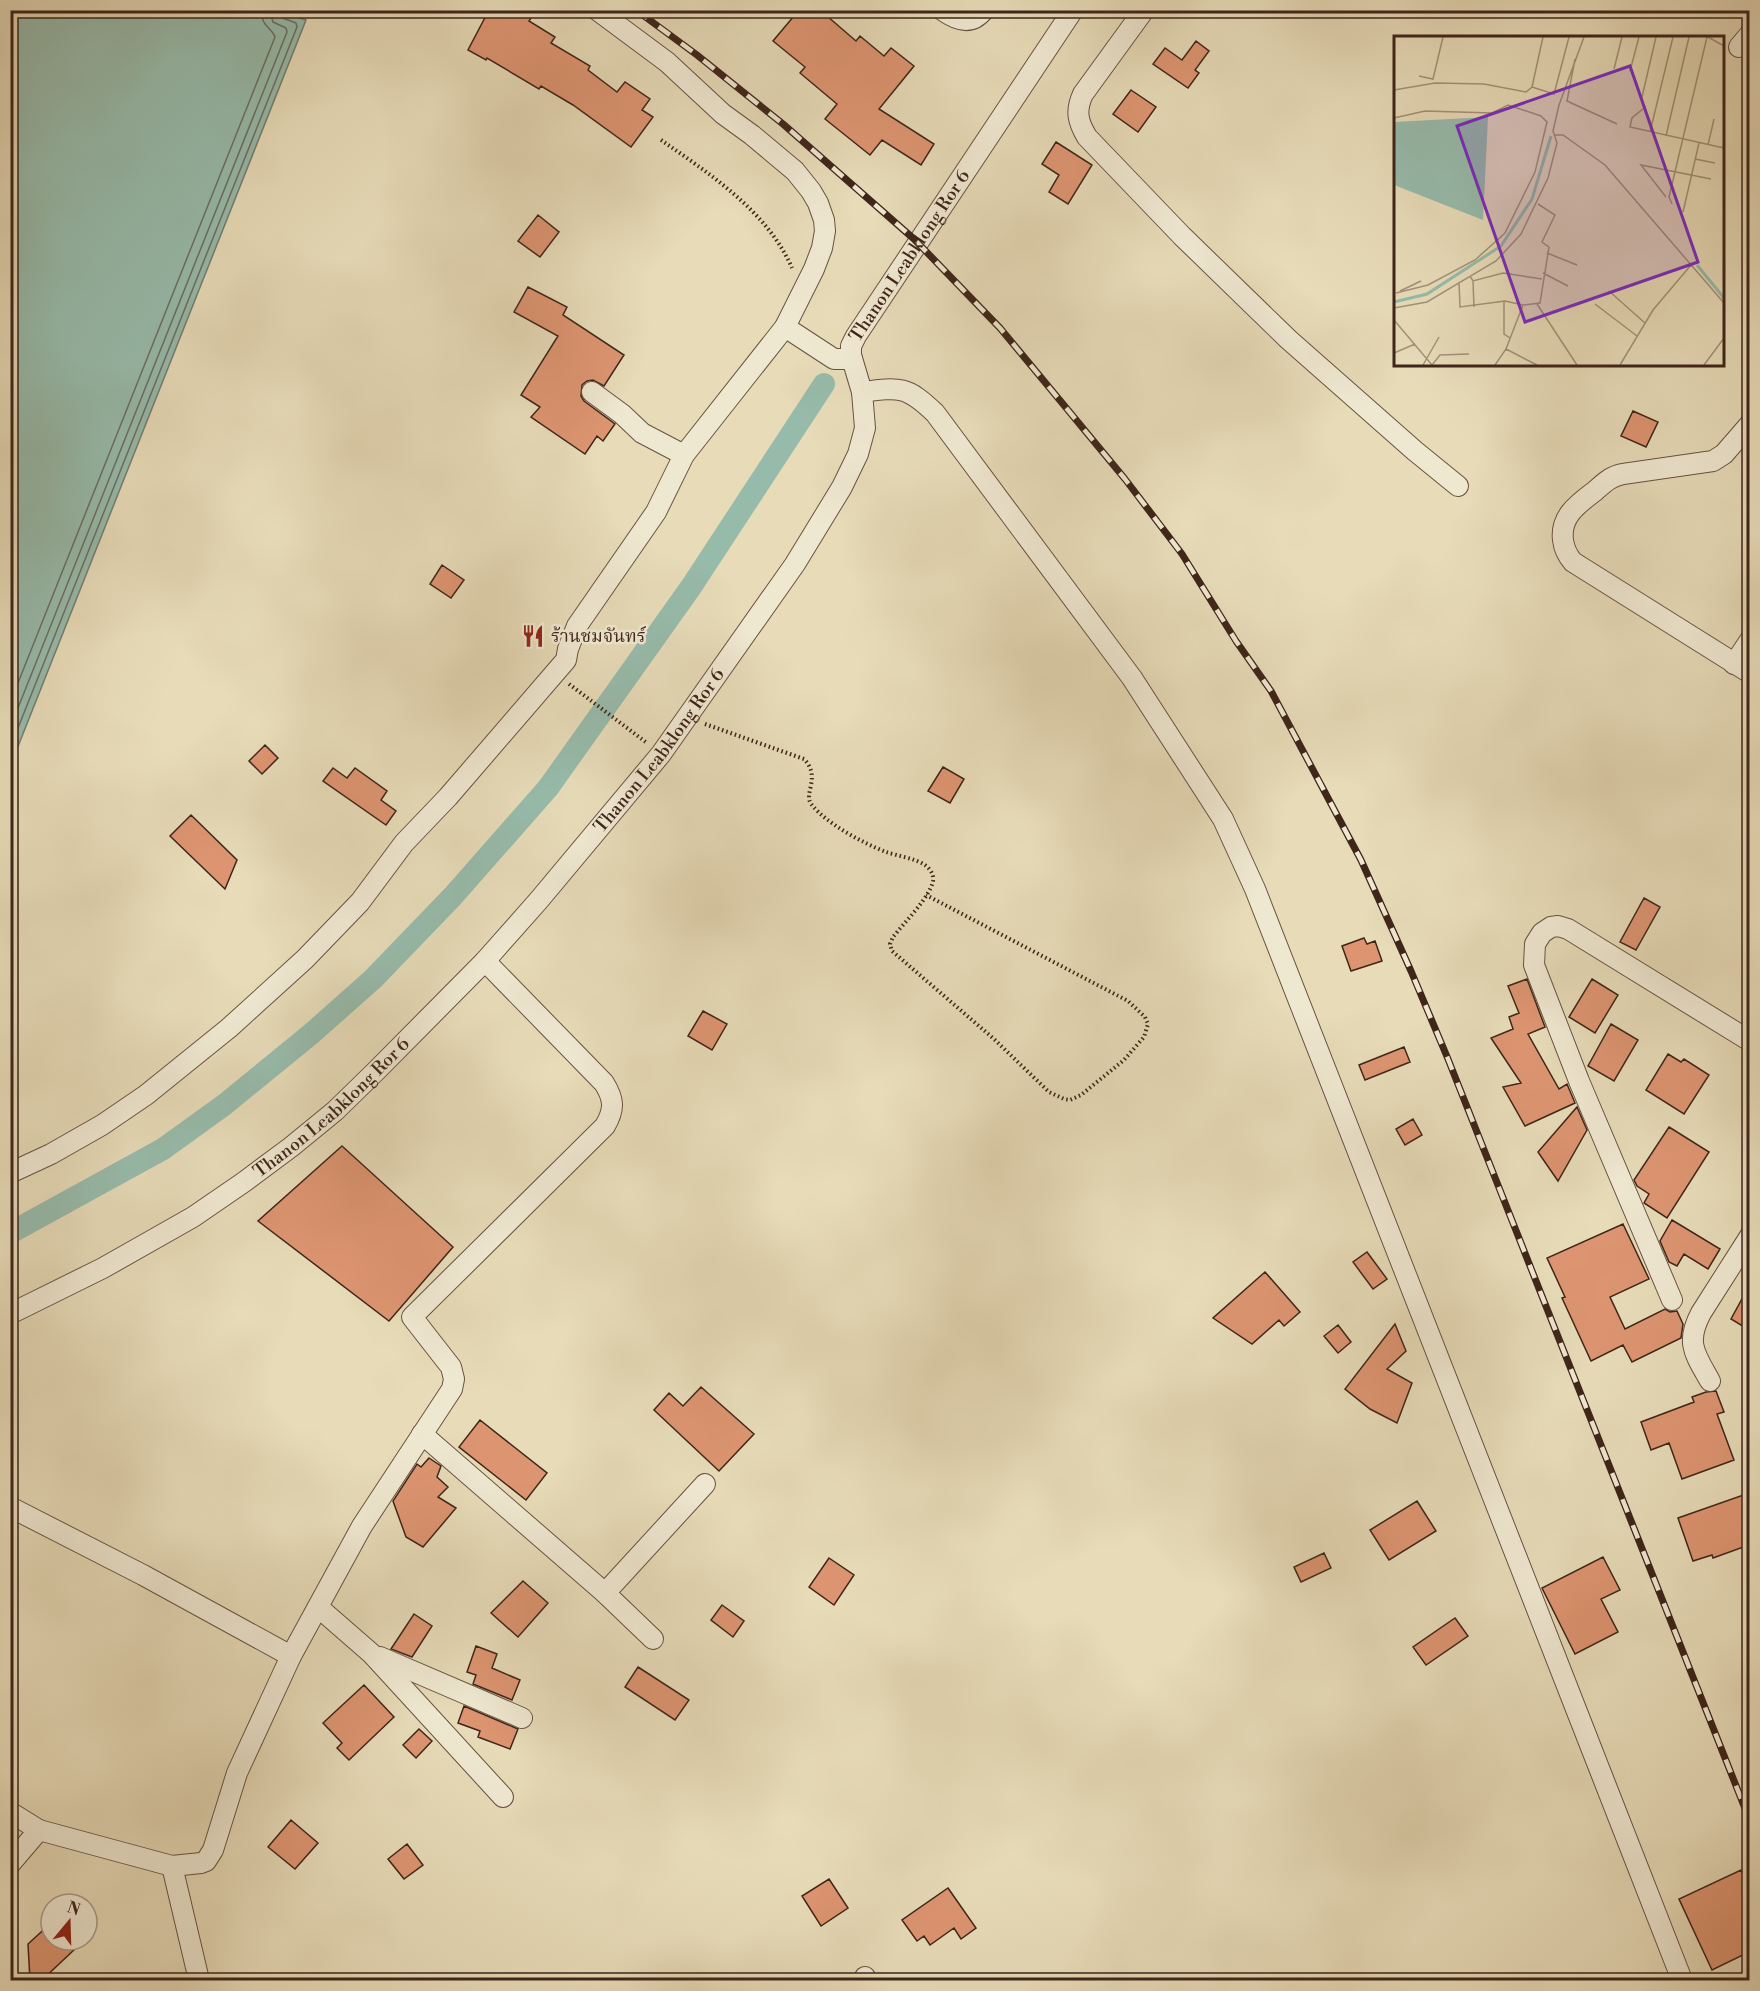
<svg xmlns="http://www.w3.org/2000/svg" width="1760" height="1991" font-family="'Libre Bodoni','Noto Serif Thai',serif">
<rect width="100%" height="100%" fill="#e7dbb8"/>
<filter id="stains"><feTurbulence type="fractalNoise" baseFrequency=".00333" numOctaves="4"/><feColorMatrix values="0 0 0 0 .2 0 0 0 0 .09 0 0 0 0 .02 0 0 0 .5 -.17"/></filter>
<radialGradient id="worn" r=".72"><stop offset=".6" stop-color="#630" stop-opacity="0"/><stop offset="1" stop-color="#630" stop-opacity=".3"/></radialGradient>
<path fill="#97bbab" stroke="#747f71" stroke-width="1.5" d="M 275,10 L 306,20 L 11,764 L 11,11 Z"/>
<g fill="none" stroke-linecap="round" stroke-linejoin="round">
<path stroke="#6b7062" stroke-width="1.5" d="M 10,703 L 275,37 C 271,27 261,26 261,10
M 10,728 L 287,32 L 286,28 L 273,22 L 270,10
M 10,748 L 297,27 L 296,23 L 280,17 L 277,10"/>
<path stroke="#97bbab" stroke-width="22" d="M 10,1233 L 163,1149 L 224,1105 L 311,1034 L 373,979 L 453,896 L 548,788 L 691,587 L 824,384"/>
</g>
<path fill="#dd9571" stroke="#3f251a" stroke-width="1.5" d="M 489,10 L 517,10 L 531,18 L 529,21 L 555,37 L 551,43 L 590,66 L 588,70 L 617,92 L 625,82 L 650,99 L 642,110 L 653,117 L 631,147 L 573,105 L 541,86 L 539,89 L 487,58 L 486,60 L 468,50 Z
M 799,10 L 820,10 L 856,41 L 860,36 L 884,56 L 891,48 L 914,66 L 879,109 L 934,144 L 921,165 L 882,140 L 870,155 L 825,119 L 837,104 L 800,73 L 805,67 L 773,41 Z
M 1196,41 L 1209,51 L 1195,70 L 1199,73 L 1188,88 L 1153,64 L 1165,48 L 1182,60 Z
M 1131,90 L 1156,107 L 1138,132 L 1113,114 Z
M 1056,142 L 1092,165 L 1068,204 L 1049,192 L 1059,175 L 1042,164 Z
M 538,215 L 559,232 L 540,257 L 518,241 Z
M 528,287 L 567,307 L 563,315 L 624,355 L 604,386 L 593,380 L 587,381 L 582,385 L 581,396 L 584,401 L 615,424 L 603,441 L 597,436 L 585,454 L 531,417 L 540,407 L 521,395 L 558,336 L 514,312 Z
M 1633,411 L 1658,422 L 1646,447 L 1621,436 Z
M 442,565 L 464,580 L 451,598 L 430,584 Z
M 265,745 L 278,758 L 262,774 L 249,761 Z
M 943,767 L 964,779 L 950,803 L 928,791 Z
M 333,768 L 347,778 L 355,768 L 387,791 L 381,800 L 396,811 L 386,825 L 323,781 Z
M 191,815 L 237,860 L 225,889 L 170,836 Z
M 1644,898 L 1660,907 L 1636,950 L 1620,942 Z
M 1364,938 L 1367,944 L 1375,941 L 1382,961 L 1351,971 L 1342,946 Z
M 1527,979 L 1545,1027 L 1528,1034 L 1559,1089 L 1567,1084 L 1575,1103 L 1525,1126 L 1503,1087 L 1521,1083 L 1491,1038 L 1513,1029 L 1509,1017 L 1519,1013 L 1508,986 Z
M 1592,979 L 1618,995 L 1595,1033 L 1569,1017 Z
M 703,1011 L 727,1024 L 712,1050 L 688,1036 Z
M 1611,1024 L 1638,1040 L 1614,1081 L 1588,1066 Z
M 1404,1047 L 1410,1062 L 1365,1080 L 1359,1065 Z
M 1668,1054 L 1681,1062 L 1684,1059 L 1709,1075 L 1684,1114 L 1646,1090 Z
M 1577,1107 L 1587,1130 L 1558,1181 L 1538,1152 Z
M 1413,1119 L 1422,1135 L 1405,1145 L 1396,1129 Z
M 1669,1127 L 1709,1152 L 1667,1218 L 1644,1203 L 1649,1194 L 1637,1186 L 1634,1180 Z
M 342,1146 L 453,1247 L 389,1321 L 258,1221 Z
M 1672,1220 L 1720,1249 L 1708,1269 L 1684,1254 L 1677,1266 L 1669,1262 L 1660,1241 Z
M 1623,1224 L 1649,1279 L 1610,1297 L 1625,1329 L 1665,1309 L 1670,1312 L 1677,1311 L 1683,1324 L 1681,1338 L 1632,1362 L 1623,1345 L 1591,1361 L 1562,1298 L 1565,1297 L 1547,1258 Z
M 1367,1252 L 1387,1279 L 1373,1289 L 1353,1262 Z
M 1265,1272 L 1300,1312 L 1284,1326 L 1279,1320 L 1252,1344 L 1213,1318 Z
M 1749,1286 L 1749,1330 L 1731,1319 Z
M 1395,1324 L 1406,1351 L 1387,1369 L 1412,1383 L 1397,1423 L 1370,1409 L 1345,1389 Z
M 1338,1325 L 1351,1342 L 1338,1353 L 1324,1336 Z
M 701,1387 L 754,1434 L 719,1471 L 654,1410 L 669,1393 L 683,1406 Z
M 1716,1391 L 1724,1412 L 1717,1414 L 1734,1460 L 1682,1479 L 1669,1443 L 1651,1450 L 1641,1422 L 1694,1402 L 1692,1397 L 1706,1392 Z
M 480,1420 L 547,1473 L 526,1500 L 459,1447 Z
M 429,1458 L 441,1466 L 437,1477 L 448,1487 L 438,1497 L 456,1508 L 423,1547 L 406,1537 L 393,1501 L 417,1464 L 421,1467 Z
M 1749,1493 L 1749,1545 L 1713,1558 L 1712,1555 L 1693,1561 L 1678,1518 Z
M 1417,1501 L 1436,1531 L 1389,1560 L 1370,1530 Z
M 1324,1553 L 1331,1568 L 1301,1582 L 1294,1567 Z
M 1603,1557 L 1620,1590 L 1601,1599 L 1618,1632 L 1575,1654 L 1542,1588 Z
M 829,1558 L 854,1575 L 834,1605 L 809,1587 Z
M 523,1581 L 548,1603 L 518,1637 L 491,1613 Z
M 722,1605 L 744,1621 L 733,1637 L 711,1620 Z
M 414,1614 L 432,1626 L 412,1657 L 391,1649 Z
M 1455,1618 L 1468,1636 L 1426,1665 L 1413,1647 Z
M 476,1646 L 497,1654 L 492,1668 L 520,1680 L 512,1700 L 473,1684 L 476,1675 L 467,1672 Z
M 638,1667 L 689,1700 L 675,1720 L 625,1687 Z
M 364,1685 L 394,1717 L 349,1760 L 337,1748 L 342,1743 L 323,1723 Z
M 464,1706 L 518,1729 L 510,1749 L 478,1737 L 480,1731 L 458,1723 Z
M 419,1729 L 432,1741 L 416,1758 L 403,1745 Z
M 291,1820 L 318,1843 L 295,1869 L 268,1847 Z
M 407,1844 L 423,1865 L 404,1879 L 388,1859 Z
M 1741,1870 L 1749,1889 L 1749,1952 L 1712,1970 L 1679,1899 Z
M 829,1879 L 848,1908 L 821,1926 L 802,1896 Z
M 948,1888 L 976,1928 L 961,1939 L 954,1928 L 930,1945 L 924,1936 L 917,1941 L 902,1920 Z
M 51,1923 L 51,1940 L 67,1940 L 76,1948 L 42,1980 L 30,1980 L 28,1944 Z"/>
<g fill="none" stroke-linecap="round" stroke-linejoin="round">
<g stroke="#695242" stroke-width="22">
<g id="street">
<path d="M 942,10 C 957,21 971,26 984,10"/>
<path d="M 1144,10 L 1083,94 C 1075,111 1078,122 1087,137 L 1182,236 L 1288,339 L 1415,451 L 1458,486"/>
<path d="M 1739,47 L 1750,34"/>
<path d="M 785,327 L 834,359 L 852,359"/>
<path d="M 592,392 L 622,414 L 642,433 L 684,455"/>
<path d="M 862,392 C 900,387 907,386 935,413 L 1132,678 L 1223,819 L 1255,889 L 1682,1980"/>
<path d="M 1750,424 L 1724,454 L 1713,461 L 1623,474 C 1611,476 1604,483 1595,491 C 1578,504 1560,516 1563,540 C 1564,549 1567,555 1573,562 L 1750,673"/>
<path d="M 1734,664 L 1750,640"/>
<path d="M 10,1173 L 51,1154 L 102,1125 L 146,1095 L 229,1028 L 305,959 L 360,902 L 404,843 L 448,797 L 566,660 L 568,649 L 577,626 L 656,512 L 684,455 L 785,327 L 814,269 L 822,248 L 825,231 L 824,220 L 818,203 L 811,191 L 795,171 L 752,135 L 723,114 L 667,62 L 597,10"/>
<path d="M 1672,1300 L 1579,1081 L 1534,965 L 1535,944 L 1542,933 L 1551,927 L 1558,926 L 1568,929 L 1750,1041"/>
<path id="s1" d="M 10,1314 L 103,1268 L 193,1217 L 244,1182 L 291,1147 L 335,1111 L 376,1071 L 485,961 L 539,900 L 661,754 L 795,564 L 842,487 L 858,454 L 865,428 L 862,392 L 851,355 L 851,346 L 856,336 L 1073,10"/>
<path d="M 1710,1381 C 1695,1354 1685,1343 1701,1313 L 1750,1236"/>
<path d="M 422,1434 L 605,1593 L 653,1639"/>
<path d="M 10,1507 L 143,1575 L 291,1656"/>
<path d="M 605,1593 L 705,1484"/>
<path d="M 318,1607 L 372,1654 L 503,1797"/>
<path d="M 380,1657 L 522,1718"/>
<path d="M 10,1812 L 39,1830 L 172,1866 L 201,1863 L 206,1861 L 213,1850 L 237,1773 L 291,1656 L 362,1526 L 452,1389 L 454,1379 L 451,1367 L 412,1317 L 605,1126 C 615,1109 614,1099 604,1083 L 485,961"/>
<path d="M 10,1864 L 39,1830"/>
<path d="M 172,1866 L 199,1980"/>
<path d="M 865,1977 L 866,1980"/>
</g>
</g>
<path stroke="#3f251a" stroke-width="4" stroke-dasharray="1.5 3" stroke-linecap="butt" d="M 661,140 C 710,174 768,212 792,268
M 569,684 L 647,743
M 705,724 L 804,759 C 822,778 802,794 812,805 C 827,824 863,843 886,852 C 898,856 914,858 925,865 C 930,869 934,874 933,881 C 930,897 904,923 893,937 L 890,944 L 892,951 L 994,1039 L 1049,1092 L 1064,1099 L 1070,1100 L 1081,1095 L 1124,1060 L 1144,1037 L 1148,1024 L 1145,1017 L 1128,1001 L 926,895"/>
<use href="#street" stroke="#efe8d1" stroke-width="20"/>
<g stroke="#3f251a" stroke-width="7">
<path id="rail" d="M 636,10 L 697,55 L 783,124 L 914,239 L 1000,328 L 1125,479 L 1182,554 L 1236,641 L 1271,691 L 1361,860 L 1411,971 L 1448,1059 L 1750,1821"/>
</g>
<use href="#rail" stroke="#efe8d1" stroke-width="4.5" stroke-dasharray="14" stroke-linecap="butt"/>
</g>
<defs>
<g id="restaurant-bare" transform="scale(1.8)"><path d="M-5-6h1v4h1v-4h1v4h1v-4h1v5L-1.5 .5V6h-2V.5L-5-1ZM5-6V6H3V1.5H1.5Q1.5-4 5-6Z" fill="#8f2418" stroke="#efe8d1" stroke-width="2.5" paint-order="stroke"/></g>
</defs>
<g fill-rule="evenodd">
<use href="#restaurant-bare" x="533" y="636"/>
</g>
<g text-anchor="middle" stroke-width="5" stroke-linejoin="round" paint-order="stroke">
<g font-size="18" fill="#3f251a" stroke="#efe8d1">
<text dy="6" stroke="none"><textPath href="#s1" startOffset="1446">Thanon Leabklong Ror 6</textPath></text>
<text dy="6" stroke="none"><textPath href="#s1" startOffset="870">Thanon Leabklong Ror 6</textPath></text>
<text dy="6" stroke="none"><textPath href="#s1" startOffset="384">Thanon Leabklong Ror 6</textPath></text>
</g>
<g font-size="18" fill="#3f251a" stroke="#efe8d1" text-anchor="start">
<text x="551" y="642">ร้านชมจันทร์</text>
</g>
</g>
<g transform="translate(1394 36)">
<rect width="330" height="330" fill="#e7dbb8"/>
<path d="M 94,81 L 89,184 L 0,149 L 0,86 Z" fill="#97bbab"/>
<path fill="none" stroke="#97bbab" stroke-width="3" d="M 303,229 L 330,262M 0,266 L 33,258 L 107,210 L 138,163 L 157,100"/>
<path fill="none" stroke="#a49279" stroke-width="1.5" d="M 314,1 L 330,10M 181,23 L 173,65 L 223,88M 220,33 L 228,1M 236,35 L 245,1M 25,40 L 39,43 L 49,1M 138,51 L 160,58 L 175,1M 0,54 L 41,47 L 90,48 L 132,56 L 138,51 L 149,1M 248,61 L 262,1M 250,72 L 238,82 L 236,91 L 330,112M 0,82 L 31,75 L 98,77 L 114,69 L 147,80 L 153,86 L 141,136 L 111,197 L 81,224 L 34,249 L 2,257M 256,96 L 279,1M 161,99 L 169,99 L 211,129 L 330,267M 272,100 L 295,1M 314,109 L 320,83M 301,123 L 321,127M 272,161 L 247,129 L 317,143M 278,168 L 275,161 L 313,1M 289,176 L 305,107M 153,217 L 183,229M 149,237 L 174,250M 76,240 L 79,245 L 109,237 L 148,243M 79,245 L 80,271M 65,246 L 66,271 L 111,265 L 129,269 L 146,267 L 155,211 L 148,206 L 161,179 L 144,168M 6,255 L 27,245M 215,255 L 251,287M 110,265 L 110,298 L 116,302M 143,268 L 183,329M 201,268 L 243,300M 0,272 L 33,266 L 102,225 L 127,198 L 154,142 L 163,107 L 159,95 L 165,69 L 190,1M 0,284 L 38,329M 112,313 L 143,329M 0,317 L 21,308M 29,329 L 45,301M 38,329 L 46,319 L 75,318M 101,329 L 112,313 L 129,269M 226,329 L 259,274 L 297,229M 310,329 L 330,302"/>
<path fill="#7b2cbf" fill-opacity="0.15" stroke="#7b2cbf" stroke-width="3" d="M 236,30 L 304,226 L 131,286 L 63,90 Z"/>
<rect width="330" height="330" fill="none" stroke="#3f251a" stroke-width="3"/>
</g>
<rect width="1760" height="1991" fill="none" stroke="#e7dbb8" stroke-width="36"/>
<rect x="12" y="12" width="1736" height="1967" fill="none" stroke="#3f251a" stroke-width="3"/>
<rect x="18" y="18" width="1724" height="1955" fill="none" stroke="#3f251a" stroke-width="1.5"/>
<g transform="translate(69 1922) rotate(19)"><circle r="28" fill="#efe8d1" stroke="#a99a88" stroke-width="1.5"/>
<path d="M0-4.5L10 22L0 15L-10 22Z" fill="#8f2418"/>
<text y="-9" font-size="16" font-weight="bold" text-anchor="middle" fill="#3f251a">N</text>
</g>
<rect width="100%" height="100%" filter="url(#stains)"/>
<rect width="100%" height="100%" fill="url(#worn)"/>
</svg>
